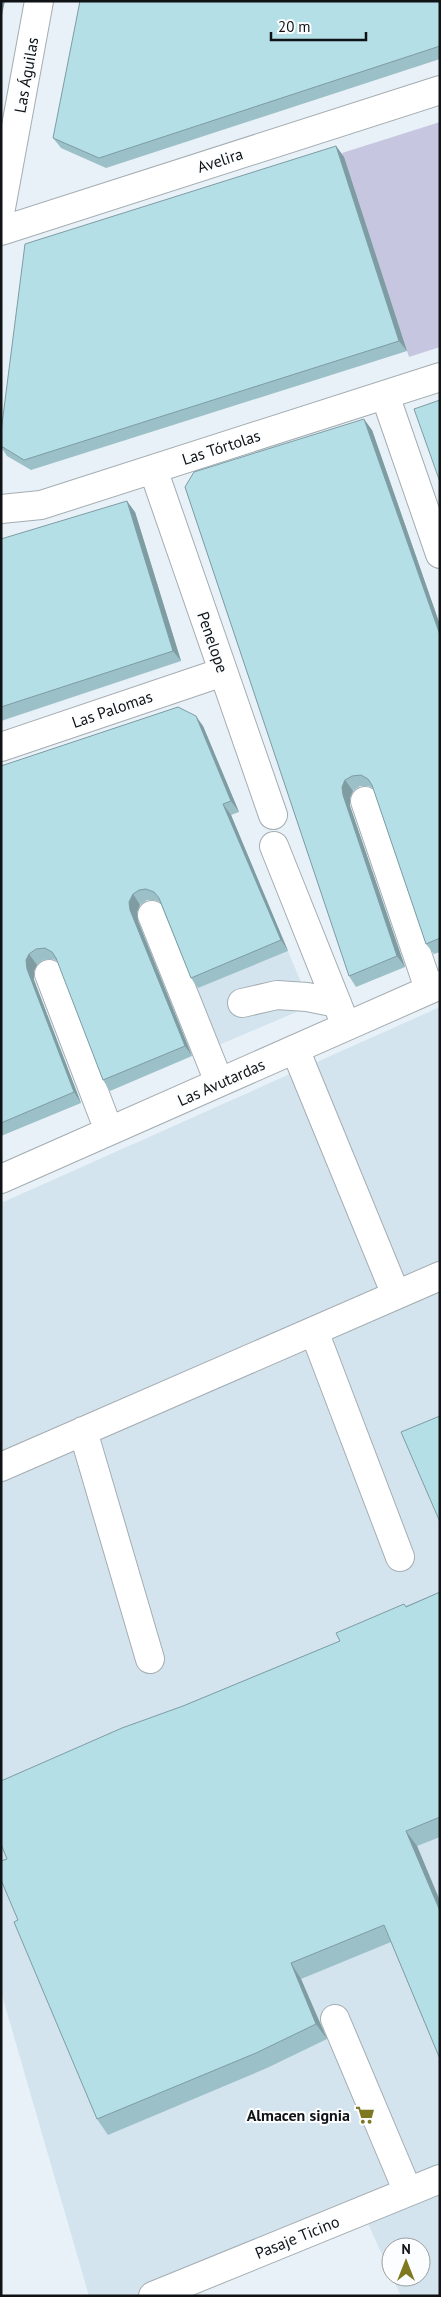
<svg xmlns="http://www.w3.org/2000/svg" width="441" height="2297" font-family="'PT Sans',sans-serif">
<rect width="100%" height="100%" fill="#e8f1f7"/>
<path fill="#d4e4ef" d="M 288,951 L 311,1006 L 214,1047 L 190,991 Z
M 440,1007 L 440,2296 L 401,2296 L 392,2277 L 421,2277 L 421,2247 L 391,2247 L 391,2275 L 365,2217 L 179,2296 L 89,2296 L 1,1992 L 1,1203 Z"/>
<path fill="#c7c6e0" d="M 440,122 L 440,347 L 409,357 L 342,153 Z"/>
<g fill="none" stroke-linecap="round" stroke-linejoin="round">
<g stroke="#a4adb2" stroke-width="30">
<path id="minor" d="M 1,208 L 39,1
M 1,231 L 440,90
M 385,395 L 440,554
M 153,469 L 273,815
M 1,509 L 41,505 L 440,377
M 1,747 L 223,672
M 365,801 L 429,989
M 274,846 L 346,1026
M 152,915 L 219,1082
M 49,974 L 109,1131
M 242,1003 L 277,995 L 307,997 L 337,1003
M 295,1049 L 396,1295
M 1,1179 L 440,985
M 314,1331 L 400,1557
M 83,1431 L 150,1659
M 1,1467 L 440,1276
M 335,2019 L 408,2192
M 153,2296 L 440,2179"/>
</g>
<use href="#minor" stroke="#fff" stroke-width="28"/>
</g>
<path fill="#9bc0c7" d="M 440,1 L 440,59 L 106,168 L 61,148 L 53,138 Z
M 336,146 L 344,157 L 407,351 L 31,470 L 7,456 L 1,447 L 1,432 Z
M 372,430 L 440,625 L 440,952 L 434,954 L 426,944 L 373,788 L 368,786 L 360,786 L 353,791 L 350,798 L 350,806 L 405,967 L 356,987 L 349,976 L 185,487 Z
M 135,512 L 181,661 L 1,721 L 1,539 Z
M 203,726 L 239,812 L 231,815 L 288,951 L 198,988 L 191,978 L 160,902 L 154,900 L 147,900 L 140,905 L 137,912 L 138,921 L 192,1056 L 110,1091 L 103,1080 L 58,961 L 52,959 L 43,960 L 37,965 L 34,971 L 34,980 L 81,1103 L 1,1136 L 1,766 Z
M 440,1592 L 440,1837 L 417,1846 L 440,1901 L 440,2059 L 391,1942 L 301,1979 L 327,2039 L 267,2068 L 108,2135 L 97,2119 L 18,1920 L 7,1859 L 183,1706 L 340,1641 L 406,1606 Z"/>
<path fill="#7e9ca2" d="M 1,1 L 5,1 L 1,19 Z
M 336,146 L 344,157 L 407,351 L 399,341 Z
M 364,419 L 372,430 L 440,625 L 440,635 Z
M 127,501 L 135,512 L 181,661 L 173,651 Z
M 196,716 L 203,726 L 239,812 L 231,801 Z
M 345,780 L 353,791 L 350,798 L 350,806 L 405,967 L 397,956 L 343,795 L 342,787 Z
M 223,804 L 231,815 L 288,951 L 281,940 Z
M 133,894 L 140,905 L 137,912 L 138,921 L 192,1056 L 185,1046 L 130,910 L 129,902 Z
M 29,954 L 37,965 L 34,971 L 34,980 L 81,1103 L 74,1092 L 27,969 L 26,960 Z
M 406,1831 L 417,1846 L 440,1901 L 440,1911 Z
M 291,1963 L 301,1979 L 327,2039 L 316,2024 Z"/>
<path fill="#b4dfe7" stroke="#7e9ca2" d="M 80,1 L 440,1 L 440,46 L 99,158 L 53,138 Z
M 336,146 L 399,341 L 24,460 L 1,446 L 1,432 L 25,244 Z
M 440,400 L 440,482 L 414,409 Z
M 364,419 L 440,635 L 440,938 L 426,944 L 372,785 L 368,779 L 361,775 L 352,776 L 345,780 L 342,787 L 343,795 L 397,956 L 349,976 L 185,487 L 194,472 Z
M 127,501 L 173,651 L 1,707 L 1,539 Z
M 178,707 L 196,716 L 231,801 L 223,804 L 281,940 L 191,978 L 159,898 L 154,892 L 146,889 L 139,890 L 133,894 L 129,902 L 130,910 L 185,1046 L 103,1080 L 56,958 L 52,952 L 45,948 L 36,949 L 29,954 L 26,960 L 27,969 L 74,1092 L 1,1123 L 1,766 Z
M 440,1416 L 440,1522 L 401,1432 Z
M 440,1592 L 440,1817 L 406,1831 L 440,1911 L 440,2059 L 384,1925 L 291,1963 L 316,2024 L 256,2053 L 97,2119 L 14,1922 L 18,1920 L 1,1880 L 1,1861 L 7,1859 L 1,1844 L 1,1781 L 122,1728 L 183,1706 L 340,1641 L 336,1633 L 404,1604 L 406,1607 Z"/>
<defs>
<g id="supermarket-bare" transform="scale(1.5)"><path d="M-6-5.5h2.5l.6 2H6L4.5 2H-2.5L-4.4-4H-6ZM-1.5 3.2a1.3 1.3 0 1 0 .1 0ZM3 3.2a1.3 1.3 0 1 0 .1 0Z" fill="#7e7920" stroke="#fbfdfe" stroke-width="2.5" paint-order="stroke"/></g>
</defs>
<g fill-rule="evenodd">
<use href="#supermarket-bare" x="365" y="2115"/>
</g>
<g text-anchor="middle" stroke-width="4" stroke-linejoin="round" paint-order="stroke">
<g font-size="16" fill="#101315" stroke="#fbfdfe">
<text transform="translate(26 75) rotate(-80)" y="6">Las Águilas</text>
<text transform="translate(220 160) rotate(-18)" y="6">Avelira</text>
<text transform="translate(221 447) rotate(-18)" y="6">Las Tórtolas</text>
<text transform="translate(213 642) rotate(71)" y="6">Penelope</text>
<text transform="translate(112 709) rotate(-19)" y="6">Las Palomas</text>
<text transform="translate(221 1082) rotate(-24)" y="6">Las Avutardas</text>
<text transform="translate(297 2237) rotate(-22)" y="6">Pasaje Ticino</text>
</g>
<g font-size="16" font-weight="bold" fill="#101315" stroke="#fbfdfe" text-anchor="end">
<text x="350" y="2121">Almacen signia</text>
</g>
</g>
<rect width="441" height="2297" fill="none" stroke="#101315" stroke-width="5"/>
<g transform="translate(406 2262)"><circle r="24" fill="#fbfdfe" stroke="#9d9fa1"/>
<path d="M0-4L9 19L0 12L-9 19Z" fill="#7e7920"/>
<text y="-8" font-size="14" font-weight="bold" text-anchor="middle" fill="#101315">N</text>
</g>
<path d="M271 32v8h95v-8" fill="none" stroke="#101315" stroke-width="2.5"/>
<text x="278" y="32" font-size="15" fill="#101315" stroke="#fbfdfe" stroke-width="4" paint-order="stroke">20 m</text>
</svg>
